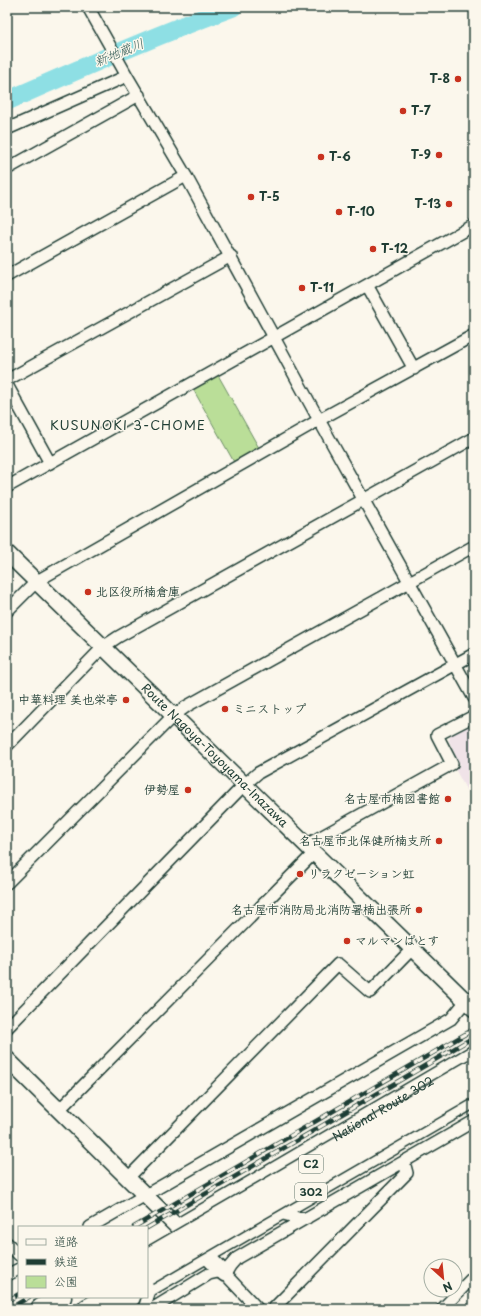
<svg xmlns="http://www.w3.org/2000/svg" width="481" height="1316" font-family="'Playpen Sans','Klee One',sans-serif">
<rect width="100%" height="100%" fill="#fbf7ec"/>
<filter id="ink" filterUnits="userSpaceOnUse"><feTurbulence type="fractalNoise" baseFrequency=".025" numOctaves="2"/><feDisplacementMap in="SourceGraphic" scale="8" xChannelSelector="R" yChannelSelector="G"/><feConvolveMatrix kernelMatrix="1 2 1 2 8 2 1 2 1" color-interpolation-filters="sRGB"/></filter>
<g filter="url(#ink)">
<path fill="#f0e3e8" d="M 474,723 L 474,804 L 455,769 L 460,765 L 449,741 L 450,736 Z"/>
<path fill="#bade98" stroke="#6c8e66" d="M 218,375 L 259,448 L 234,462 L 193,389 Z"/>
<g fill="none" stroke-linecap="round" stroke-linejoin="round">
<path stroke="#8edfe4" stroke-width="19" d="M 7,101 C 82,68 156,35 233,7"/>
<g stroke="#1f3d34" stroke-width="14">
<path id="street" d="M 88,7 L 127,76 L 186,176 L 319,420 L 474,698
M 7,129 L 127,76
M 7,169 L 139,95
M 7,276 L 186,176
M 367,285 L 414,369
M 7,380 L 231,256
M 7,385 L 50,463
M 7,487 L 474,225
M 7,611 L 37,581 L 319,420 L 474,335
M 7,746 L 103,647 L 118,637 L 474,438
M 306,845 L 452,764 L 437,735 L 474,716
M 7,883 L 173,716 L 187,706 L 474,546
M 7,1028 L 244,785 L 258,773 L 474,654
M 59,1110 L 314,853
M 127,1179 L 338,964 L 370,992 L 413,948
M 276,1212 L 298,1218 L 307,1218
M 90,1227 L 451,1019 L 466,1001 L 474,996
M 7,1243 L 19,1255
M 225,1274 L 230,1266 L 237,1258 L 474,1121
M 7,1275 L 19,1269
M 144,1309 L 152,1284
M 152,1309 L 209,1274 L 218,1272 L 225,1274 L 258,1309
M 273,1309 L 407,1173 L 404,1162
M 442,1309 L 474,1276"/>
</g>
<g stroke="#1f3d34" stroke-width="18">
<g id="secondary">
<path id="s1" d="M 7,553 L 474,1009"/>
<path d="M 7,1059 L 225,1274"/>
</g>
</g>
<g stroke="#1f3d34" stroke-width="23">
<g id="highway">
<path id="s2" d="M 184,1226 L 474,1056"/>
<path d="M 147,1287 L 474,1097"/>
<path d="M 41,1309 L 61,1297"/>
<path d="M 88,1309 L 109,1297"/>
<path d="M 109,1309 L 130,1297"/>
</g>
</g>
<use href="#street" stroke="#fbf7ec" stroke-width="11"/>
<use href="#secondary" stroke="#fbf7ec" stroke-width="15"/>
<use href="#highway" stroke="#fbf7ec" stroke-width="20"/>
<g stroke="#1f3d34" stroke-width="4.5">
<path id="rail" d="M 134,1227 L 474,1029
M 147,1228 L 474,1037
M 7,1301 L 19,1294
M 9,1309 L 29,1297"/>
</g>
<use href="#rail" stroke="#fbf7ec" stroke-width="3" stroke-dasharray="9" stroke-linecap="butt"/>
<g stroke="#1f3d34" stroke-width="23" stroke-linecap="butt">
<path id="highway-bridge" d="M 147,1259 L 474,1069
M 147,1275 L 474,1085"/>
</g>
<use href="#highway-bridge" stroke="#fbf7ec" stroke-width="20"/>
</g>
</g>
<g fill="#c8321e" stroke="#fbf7ec" stroke-width="1.5">
<circle cx="458" cy="79" r="4"/>
<circle cx="403" cy="111" r="4"/>
<circle cx="439" cy="155" r="4"/>
<circle cx="321" cy="157" r="4"/>
<circle cx="251" cy="197" r="4"/>
<circle cx="449" cy="204" r="4"/>
<circle cx="339" cy="212" r="4"/>
<circle cx="373" cy="249" r="4"/>
<circle cx="302" cy="288" r="4"/>
<circle cx="88" cy="592" r="4"/>
<circle cx="126" cy="700" r="4"/>
<circle cx="225" cy="709" r="4"/>
<circle cx="188" cy="790" r="4"/>
<circle cx="448" cy="799" r="4"/>
<circle cx="439" cy="841" r="4"/>
<circle cx="300" cy="874" r="4"/>
<circle cx="419" cy="910" r="4"/>
<circle cx="347" cy="941" r="4"/>
</g>
<g text-anchor="middle" stroke-width="3" stroke-linejoin="round" paint-order="stroke">
<g fill="#fbf7ec" stroke="#61756b" stroke-width="1">
<rect x="299" y="1155" width="24" height="18" rx="3"/>
<rect x="295" y="1183" width="32" height="18" rx="3"/>
</g>
<g font-size="11" font-weight="bold" fill="#1f3d34">
<text x="311" y="1168">C2</text>
<text x="311" y="1196">302</text>
</g>
<g font-size="12" font-weight="bold" fill="#1f3d34" stroke="#fbf7ec" text-anchor="start">
<text x="450" y="83" text-anchor="end">T-8</text>
<text x="411" y="115">T-7</text>
<text x="431" y="159" text-anchor="end">T-9</text>
<text x="329" y="161">T-6</text>
<text x="259" y="201">T-5</text>
<text x="441" y="208" text-anchor="end">T-13</text>
<text x="347" y="216">T-10</text>
<text x="381" y="253">T-12</text>
<text x="310" y="292">T-11</text>
<text x="96" y="596">北区役所楠倉庫</text>
<text x="118" y="704" text-anchor="end">中華料理 美也栄亭</text>
<text x="233" y="713">ミニストップ</text>
<text x="180" y="794" text-anchor="end">伊勢屋</text>
<text x="440" y="803" text-anchor="end">名古屋市楠図書館</text>
<text x="431" y="845" text-anchor="end">名古屋市北保健所楠支所</text>
<text x="308" y="878">リラクゼーション虹</text>
<text x="411" y="914" text-anchor="end">名古屋市消防局北消防署楠出張所</text>
<text x="355" y="945">マルマンぱとす</text>
</g>
<g font-size="12" fill="#1f3d34" stroke="#fbf7ec">
<text dy="4" stroke="none"><textPath href="#s1" startOffset="290">Route Nagoya-Toyoyama-Inazawa</textPath></text>
<text dy="4" stroke="none"><textPath href="#s2" startOffset="231">National Route 302</textPath></text>
</g>
<g font-size="13" font-style="italic" fill="#355d57" stroke="#fbf7ec">
<text transform="translate(119 52) rotate(-22)" y="5">新地蔵川</text>
</g>
<g font-size="13" letter-spacing="1" fill="#1f3d34" stroke="#fbf7ec">
<text x="128" y="430">KUSUNOKI 3-CHOME</text>
</g>
</g>
<rect width="481" height="1316" fill="none" stroke="#fbf7ec" stroke-width="24"/>
<rect x="12" y="12" width="457" height="1292" fill="none" stroke="#1f3d34" stroke-width="1.5" filter="url(#ink)"/>
<rect x="18" y="1226" width="130" height="72" fill="#fbf7ec" stroke="#a3ada2"/>
<rect x="26" y="1239" width="20" height="6" fill="#fbf7ec" stroke="#a3ada2"/>
<text x="54" y="1246" font-size="12" fill="#1f3d34">道路</text>
<rect x="26" y="1259" width="20" height="6" fill="#1f3d34" stroke="#a3ada2"/>
<text x="54" y="1266" font-size="12" fill="#1f3d34">鉄道</text>
<rect x="26" y="1276" width="20" height="12" fill="#bade98" stroke="#a3ada2"/>
<text x="54" y="1286" font-size="12" fill="#1f3d34">公園</text>
<g transform="translate(443 1278) rotate(153)"><circle r="19" fill="#fbf7ec" stroke="#a3ada2"/>
<path d="M0-3L7 15L0 10L-7 15Z" fill="#c8321e"/>
<text y="-6" font-size="11" font-weight="bold" text-anchor="middle" fill="#1f3d34">N</text>
</g>
</svg>
